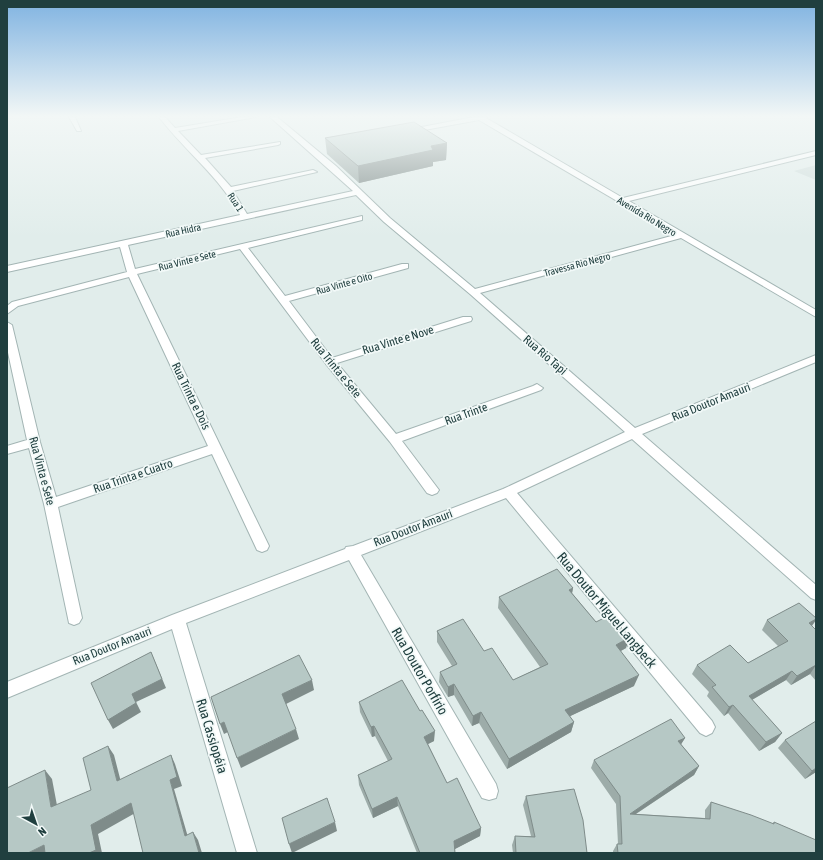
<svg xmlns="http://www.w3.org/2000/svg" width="823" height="860" font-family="'Asap Condensed',sans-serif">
<rect width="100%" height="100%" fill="#e1edeb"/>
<path fill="#cfdddb" d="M 816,165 L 816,180 L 794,171 Z"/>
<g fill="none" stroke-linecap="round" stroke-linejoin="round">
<g stroke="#a3b5b4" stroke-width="2">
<path id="minor" d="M 69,117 L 75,117 L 81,131 L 77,131 Z
M 159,117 L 165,117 L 175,128 L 242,117 L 256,117 L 178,131 L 201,155 L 280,142 L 280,144 L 278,145 L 205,158 L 231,187 L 313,170 L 317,172 L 233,191 L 247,214 L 353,191 L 270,117 L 277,117 L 336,166 L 390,218 L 475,289 L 675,235 L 479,120 L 408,133 L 405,131 L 406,130 L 474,117 L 487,117 L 486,118 L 623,198 L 816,151 L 816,155 L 629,201 L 816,310 L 816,317 L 681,238 L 480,293 L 635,428 L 816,355 L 816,362 L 642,434 L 816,585 L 816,600 L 811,598 L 632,439 L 517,493 L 712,721 L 715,727 L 712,733 L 706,736 L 700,733 L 506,498 L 361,555 L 496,784 L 498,791 L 496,798 L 489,800 L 482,798 L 349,560 L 186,623 L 257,853 L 237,853 L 172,629 L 7,698 L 7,682 L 172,615 L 345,549 L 346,547 L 353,546 L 503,489 L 625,432 L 470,294 L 384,222 L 356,195 L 128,245 L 135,269 L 362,216 L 362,220 L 248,248 L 285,296 L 402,264 L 408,264 L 408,268 L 289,301 L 332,358 L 463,317 L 471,317 L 472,319 L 471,321 L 337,363 L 396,434 L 533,386 L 537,384 L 543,388 L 541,390 L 402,441 L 439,490 L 437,493 L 432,495 L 427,493 L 390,442 L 326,364 L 240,249 L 137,274 L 269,546 L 267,550 L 262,552 L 257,550 L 212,454 L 58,507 L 82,618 L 79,623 L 74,625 L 69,623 L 44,504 L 29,448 L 7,454 L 7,446 L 27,440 L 7,348 L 7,322 L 12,325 L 40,442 L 56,497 L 208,446 L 129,277 L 18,306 L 7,314 L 7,306 L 12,302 L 127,272 L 120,247 L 7,272 L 7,266 L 240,215 C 220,177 185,151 159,117 Z"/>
</g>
<use href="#minor" fill="#fff" fill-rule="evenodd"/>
</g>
<path fill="#9daca9" d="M 325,138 L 447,143 L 446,160 L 433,162 L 433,166 L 359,183 L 327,154 Z
M 573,588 L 572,593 L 596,622 L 626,648 L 621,651 L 634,686 L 570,716 L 574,722 L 571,732 L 507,769 L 479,723 L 472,726 L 454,695 L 448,697 L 439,682 L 440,672 L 452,666 L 437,642 L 437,631 L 484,651 L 513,680 L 540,667 L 498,608 L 499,597 Z
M 816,618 L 816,620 L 812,626 L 816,630 L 816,681 L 810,674 L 791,685 L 786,680 L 752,700 L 782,733 L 775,742 L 759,751 L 728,713 L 724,716 L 707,696 L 709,692 L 692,674 L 697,665 L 748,663 L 778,646 L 762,630 L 767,620 Z
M 359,702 L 434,741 L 428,744 L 447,783 L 481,828 L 480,836 L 455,849 L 455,853 L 417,853 L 398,806 L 373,818 L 359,785 L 358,775 L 388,761 L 375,736 L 372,737 L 360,712 Z
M 685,738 L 681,744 L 699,766 L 694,775 L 636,814 L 705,818 L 705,810 L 711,802 L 772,824 L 774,822 L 816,853 L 613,853 L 613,851 L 617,844 L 618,844 L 616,804 L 591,768 L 594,760 Z
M 785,740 L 816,772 L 805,779 L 778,748 Z
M 526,796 L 587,853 L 513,853 L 512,845 L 515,836 L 531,836 L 523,805 Z"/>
<path fill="#7f8c8a" d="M 447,143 L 446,160 L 433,162 L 433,166 L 359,183 L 358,166 L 431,146 Z
M 573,588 L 571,599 L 569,590 Z
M 816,619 L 816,620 L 810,628 L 809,623 Z
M 630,637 L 626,648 L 613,655 L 616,645 Z
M 151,652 L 166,688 L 136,702 L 141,712 L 113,729 L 108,720 L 132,694 Z
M 816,665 L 810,674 L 791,685 L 797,676 Z
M 792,671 L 786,680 L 743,705 L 749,696 Z
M 639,675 L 634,686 L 562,720 L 565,710 Z
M 312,680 L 314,690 L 284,705 L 282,694 Z
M 454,684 L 454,695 L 448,697 L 448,687 Z
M 733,705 L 728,713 L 724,716 L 729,707 Z
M 481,712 L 479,723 L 472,726 L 473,716 Z
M 224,722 L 228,732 L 224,734 L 220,724 Z
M 574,722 L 571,732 L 507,769 L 509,759 Z
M 374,726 L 375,736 L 372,737 L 371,727 Z
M 296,729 L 299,739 L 241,768 L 237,758 Z
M 435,731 L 434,741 L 424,746 L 424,737 Z
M 782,733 L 775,742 L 759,751 L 766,742 Z
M 685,738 L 680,746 L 678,741 Z
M 108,746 L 114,755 L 123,790 L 117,781 Z
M 171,755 L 175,764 L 182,786 L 174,789 L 190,844 L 185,836 L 170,780 Z
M 699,766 L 694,775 L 625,821 L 630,814 Z
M 816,768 L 816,772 L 805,779 L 812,771 Z
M 45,770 L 52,779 L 59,816 L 51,807 Z
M 397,797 L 398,806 L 373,818 L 372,809 Z
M 131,803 L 137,812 L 98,834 L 102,853 L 89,853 L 91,825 Z
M 335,822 L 337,831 L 292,853 L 289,844 Z
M 481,828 L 480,836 L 453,850 L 454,841 Z
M 193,832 L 198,840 L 202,853 L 199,853 Z
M 44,845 L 52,853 L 28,853 Z"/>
<path fill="#b6c8c5" stroke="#7f8c8a" d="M 414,122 L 447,143 L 431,146 L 433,150 L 358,166 L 325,138 Z
M 557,569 L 573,588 L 569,590 L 596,622 L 610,615 L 630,637 L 616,645 L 639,675 L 565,710 L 574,722 L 509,759 L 481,712 L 473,716 L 454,684 L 448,687 L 440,672 L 457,664 L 437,631 L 463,619 L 484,651 L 492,648 L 513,680 L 548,664 L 499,597 Z
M 799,603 L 816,618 L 816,619 L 809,623 L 816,630 L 816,665 L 797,676 L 792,671 L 749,696 L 782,733 L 766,742 L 733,705 L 729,707 L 712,687 L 716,685 L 697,665 L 730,645 L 748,663 L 788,641 L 767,620 Z
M 151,652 L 162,679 L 132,694 L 136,703 L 108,720 L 91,683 Z
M 299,655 L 312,680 L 282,694 L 296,729 L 237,758 L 224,722 L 220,724 L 211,697 Z
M 402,680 L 420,711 L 422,710 L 435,731 L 424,737 L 447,783 L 457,778 L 481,828 L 454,841 L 455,853 L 420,853 L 397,797 L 372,809 L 358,775 L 392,759 L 374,726 L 371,727 L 359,702 Z
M 671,719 L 685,738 L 678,741 L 699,766 L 630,814 L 710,819 L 711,802 L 751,815 L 774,824 L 774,822 L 816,840 L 816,853 L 618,853 L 617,844 L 622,844 L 620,796 L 594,760 Z
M 816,721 L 816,768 L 812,771 L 785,740 Z
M 108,746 L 117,781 L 171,755 L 177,777 L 170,780 L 185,836 L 193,832 L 199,853 L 143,853 L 131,803 L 91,825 L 96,850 L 89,853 L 45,853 L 44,845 L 28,853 L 7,853 L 7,788 L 45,770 L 51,807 L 91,790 L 83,758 Z
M 574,789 L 583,820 L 587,853 L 516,853 L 515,836 L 535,837 L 526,796 Z
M 327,798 L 335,822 L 289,844 L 282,818 Z"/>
<linearGradient id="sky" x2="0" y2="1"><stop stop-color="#80b3e1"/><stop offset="0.49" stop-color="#f2f7f6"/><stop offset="1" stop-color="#f2f7f6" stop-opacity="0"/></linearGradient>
<rect width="823" height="237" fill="url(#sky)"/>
<g text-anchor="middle" stroke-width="3.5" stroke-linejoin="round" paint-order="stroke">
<g font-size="10" fill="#203f3f" stroke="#f2f9f8">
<text transform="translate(236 202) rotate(57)" y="4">Rua 1</text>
<text transform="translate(647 216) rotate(31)" y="4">Avenida Rio Negro</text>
<text transform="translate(183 230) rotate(-12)" y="4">Rua Hidra</text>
<text transform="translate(187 260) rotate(-14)" y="4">Rua Vinte e Sete</text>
<text transform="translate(577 264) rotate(-15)" y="4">Travessa Rio Negro</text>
<text transform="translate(344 283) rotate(-16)" y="4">Rua Vinte e Oito</text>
</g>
<g font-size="12" fill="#203f3f" stroke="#f2f9f8">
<text transform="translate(398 340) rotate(-17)" y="4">Rua Vinte e Nove</text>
<text transform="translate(545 355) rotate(41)" y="4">Rua Rio Tapi</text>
<text transform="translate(336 368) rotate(51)" y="4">Rua Trinta e Sete</text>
<text transform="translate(191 396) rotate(64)" y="4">Rua Trinta e Dois</text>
<text transform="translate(711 402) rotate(-22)" y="4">Rua Doutor Amauri</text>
<text transform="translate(466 414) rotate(-20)" y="4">Rua Trinte</text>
<text transform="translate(42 471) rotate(75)" y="4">Rua Vinta e Sete</text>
<text transform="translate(133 476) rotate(-19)" y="4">Rua Trinta e Cuatro</text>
<text transform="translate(413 528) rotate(-21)" y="4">Rua Doutor Amauri</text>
<text transform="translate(112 646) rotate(-22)" y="4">Rua Doutor Amauri</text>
</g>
<g font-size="14" fill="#203f3f" stroke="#f2f9f8">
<text transform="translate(607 610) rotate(50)" y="5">Rua Doutor Miguel Langbeck</text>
<text transform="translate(420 671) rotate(60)" y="5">Rua Doutor Porfírio</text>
<text transform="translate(212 736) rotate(73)" y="5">Rua Cassiopéia</text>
</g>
</g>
<rect width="823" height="860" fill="none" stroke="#203f3f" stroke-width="16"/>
<g transform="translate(36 824) rotate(140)" stroke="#f2f9f8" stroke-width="3" paint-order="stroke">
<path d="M0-3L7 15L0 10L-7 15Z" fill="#203f3f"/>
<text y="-6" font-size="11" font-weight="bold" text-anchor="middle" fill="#203f3f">N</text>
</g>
</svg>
